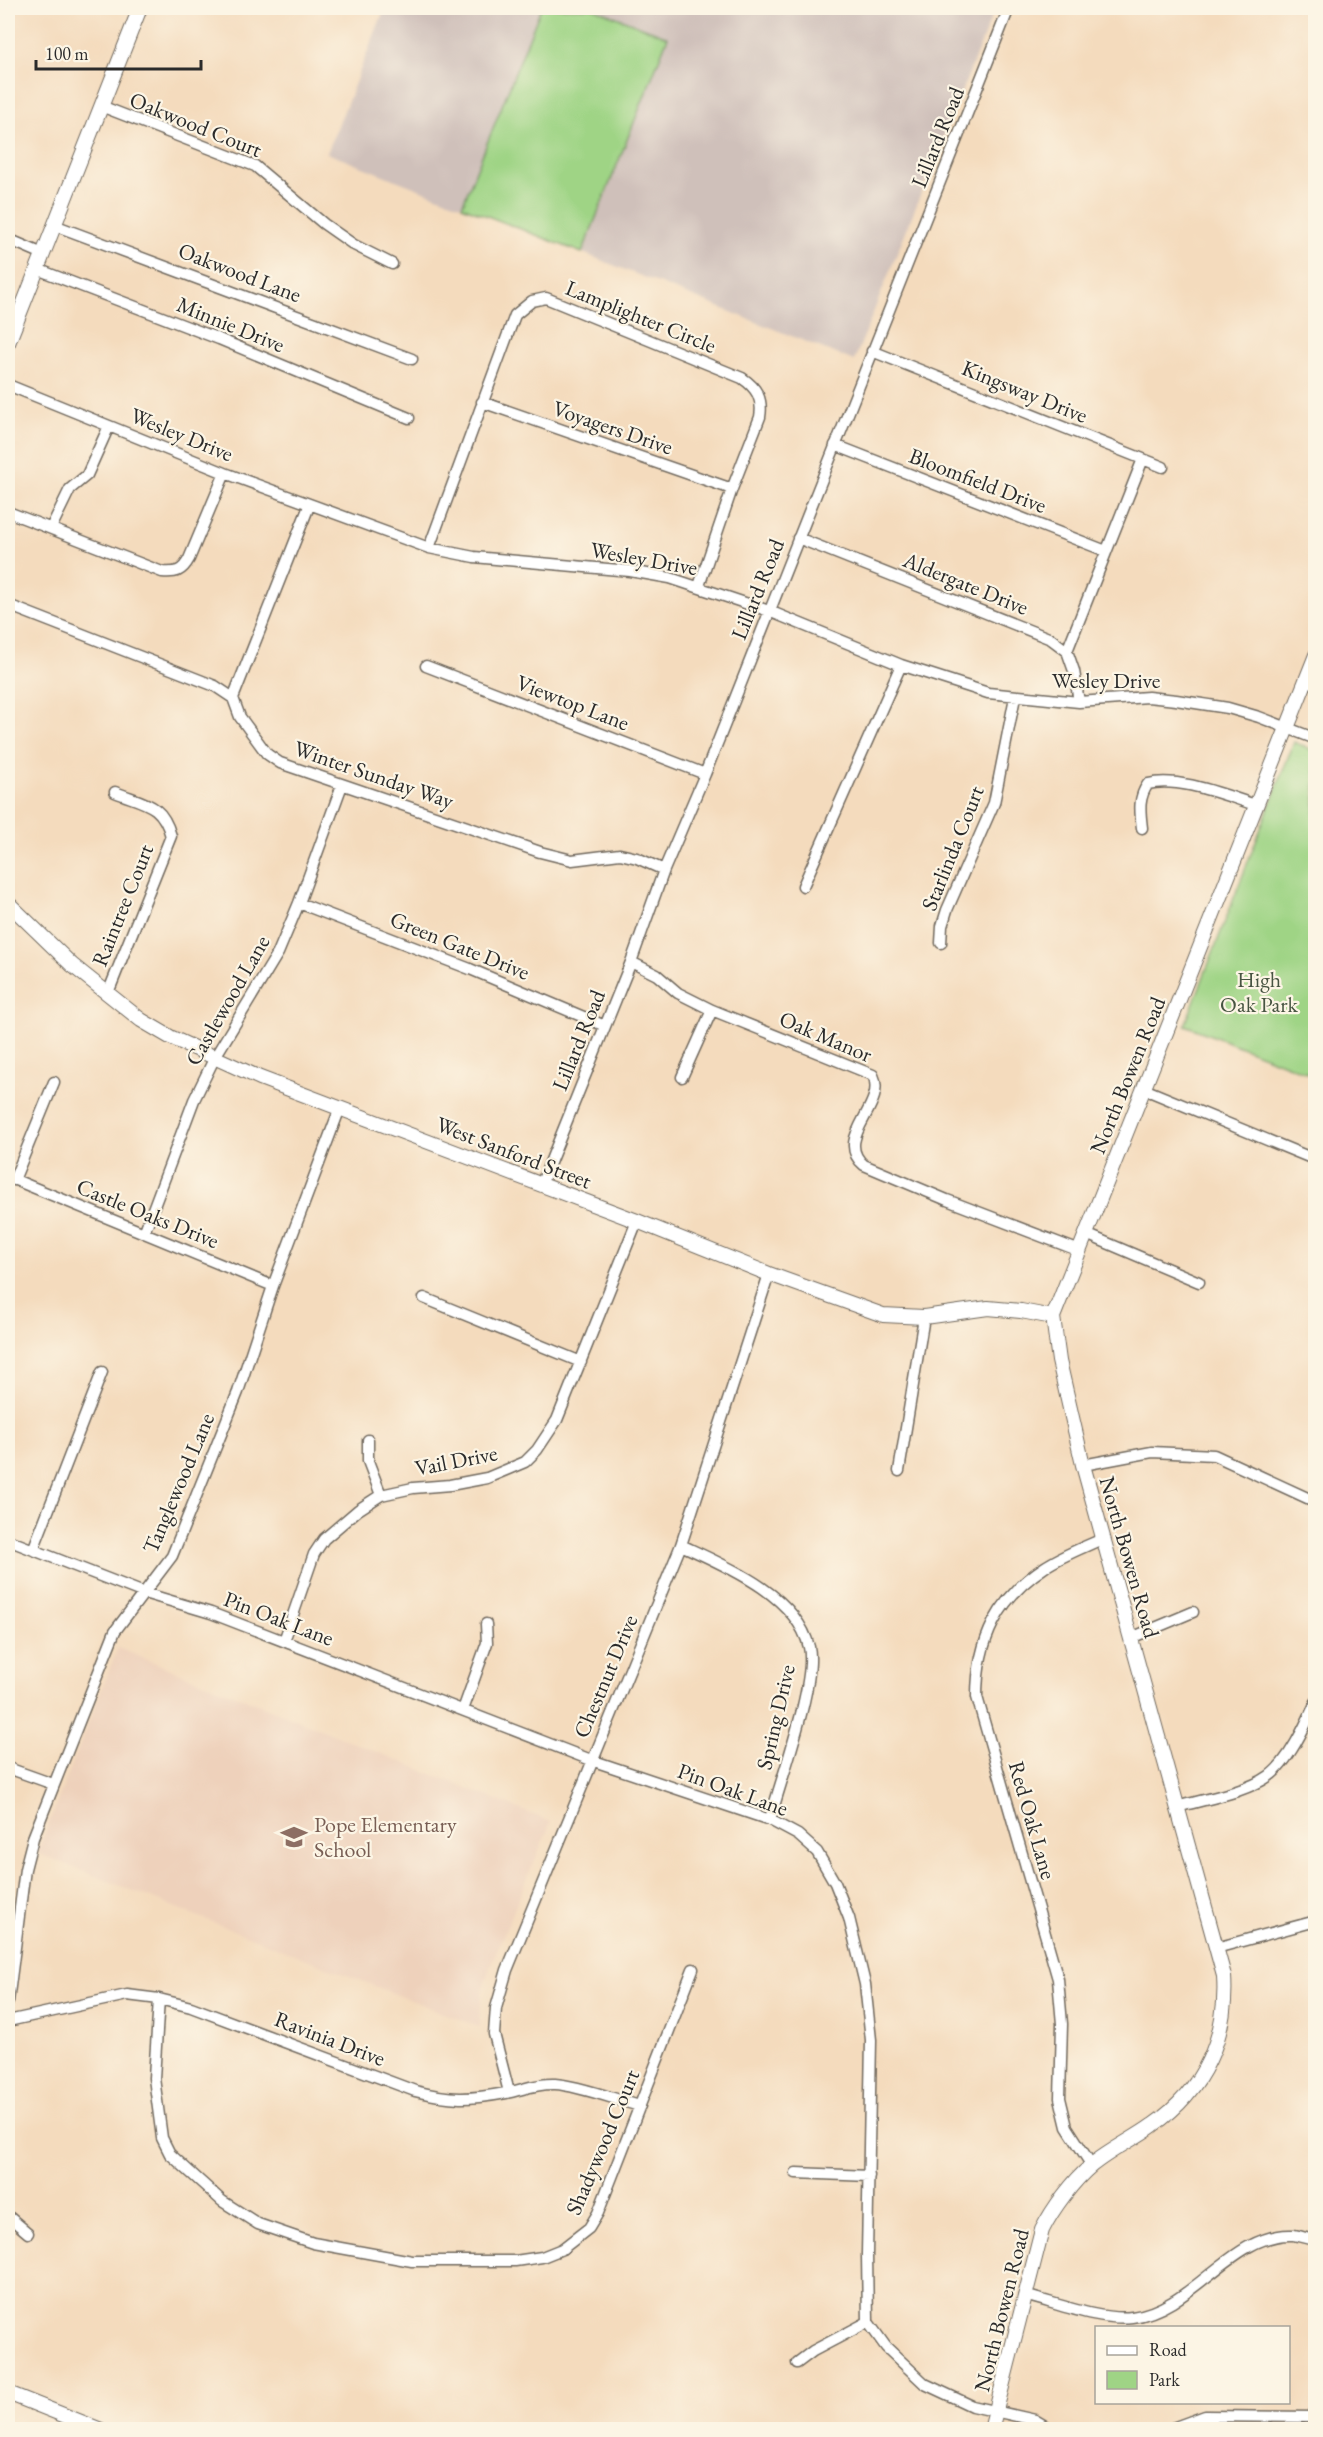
<svg xmlns="http://www.w3.org/2000/svg" width="1323" height="2437" font-family="'EB Garamond',serif">
<rect width="100%" height="100%" fill="#fcf5e5"/>
<filter id="ink" filterUnits="userSpaceOnUse"><feTurbulence type="fractalNoise" baseFrequency=".0167" numOctaves="2"/><feDisplacementMap in="SourceGraphic" scale="12" xChannelSelector="R" yChannelSelector="G"/><feConvolveMatrix kernelMatrix="1 2 1 2 8 2 1 2 1" color-interpolation-filters="sRGB"/></filter>
<filter id="wash" filterUnits="userSpaceOnUse"><feTurbulence type="fractalNoise" baseFrequency=".008" numOctaves="4" result="noise"/><feDisplacementMap in="SourceGraphic" scale="24" xChannelSelector="R" yChannelSelector="G"/><feGaussianBlur stdDeviation="1.35" result="paint"/><feColorMatrix in="noise" values="0 0 0 0 0 0 0 0 0 0 0 0 0 0 0 0 0 1.4 0 .05"/><feComposite in="paint" operator="in"/></filter>
<g filter="url(#wash)">
<rect width="100%" height="100%" fill="#f4dbbd"/>
<path fill="#eed1bb" d="M 118,1648 L 551,1822 L 490,1967 L 482,1992 L 479,2027 L 37,1853 Z"/>
<path fill="#cfc0ba" d="M 385,8 L 541,8 L 462,206 L 327,153 Z
M 593,8 L 995,8 L 854,361 L 583,253 L 668,38 Z"/>
<path fill="#9fd485" stroke="#658058" stroke-width="1.5" d="M 541,8 L 593,8 L 668,37 L 582,253 L 462,206 Z
M 1294,742 L 1315,751 L 1315,1076 L 1185,1025 Z"/>
</g>
<g filter="url(#ink)">
<g fill="none" stroke-linecap="round" stroke-linejoin="round">
<g stroke="#71695e" stroke-width="13">
<path id="minor" d="M 101,106 L 255,166 L 324,224 L 354,245 L 392,264
M 54,225 L 412,359
M 8,239 L 43,254
M 37,269 L 219,339 L 409,418
M 872,351 L 1163,467
M 8,385 L 225,473 L 429,548 L 474,557 L 630,571 L 670,578 L 769,611 L 901,665 L 988,693 L 1079,702 L 1148,697 L 1176,700 L 1228,708 L 1259,717 L 1316,739
M 482,402 L 732,489
M 835,445 L 1106,551
M 8,512 L 162,572 C 176,573 182,572 189,559 L 225,473
M 51,528 L 70,489 L 87,475 L 109,426
M 798,538 L 1051,639 L 1067,651 L 1074,671 L 1079,702
M 429,548 L 515,315 L 532,301 L 546,298 L 742,378 C 757,388 763,399 760,417 L 732,489 L 699,586
M 8,605 L 215,686 L 233,698 L 240,717 L 267,754 L 280,763 L 540,852 L 572,860 L 620,854 L 637,858 L 664,870
M 1067,651 L 1143,459
M 426,666 L 705,774
M 233,698 L 309,506
M 1142,828 C 1140,811 1138,798 1148,784 C 1179,776 1226,796 1256,805
M 803,886 L 901,665
M 299,903 L 470,969 L 605,1026
M 941,943 L 942,926 L 947,910 L 994,803 L 1015,697
M 631,962 L 657,975 L 678,993 L 712,1010 L 873,1075 C 888,1106 832,1138 864,1165 L 947,1200 L 1080,1251
M 108,993 L 171,836 C 162,803 145,804 115,792
M 682,1077 L 712,1010
M 1144,1089 L 1316,1160
M 8,1177 L 273,1286
M 14,1180 L 54,1082
M 541,1185 L 631,962 L 664,870 L 705,774 L 1009,8
M 144,1233 L 194,1100 L 215,1057 L 278,953 L 299,903 L 342,785
M 1086,1234 L 1199,1282
M 424,1298 L 581,1362
M 368,1440 L 368,1461 L 381,1495
M 1083,1465 L 1152,1452 L 1214,1455 L 1316,1502
M 899,1471 L 924,1317
M 8,1540 L 144,1593 L 211,1613 L 591,1760 L 770,1820 L 798,1835 L 817,1852 L 835,1883 L 849,1918 L 865,1984 L 871,2040 L 867,2254 L 868,2322 L 886,2347 L 925,2384 L 972,2406 L 1035,2420 L 1052,2430
M 681,1545 C 724,1565 796,1594 809,1647 C 817,1681 780,1782 770,1820
M 33,1550 L 102,1372
M 1131,1638 L 1193,1612
M 284,1641 L 314,1554 L 324,1539 L 358,1510 L 381,1495 L 413,1488 L 450,1485 L 487,1478 L 525,1462 L 537,1450 L 557,1420 L 637,1221
M 463,1710 L 487,1643 L 486,1624
M 8,1768 L 53,1784
M 1177,1807 C 1204,1799 1245,1793 1269,1776 C 1289,1762 1306,1724 1316,1702
M 1216,1948 L 1316,1921
M 159,1999 L 154,2078 L 162,2138 L 170,2154 L 222,2201 L 258,2224 L 313,2243 L 412,2261 L 515,2261 L 542,2257 L 562,2249 L 589,2228 L 598,2213 L 693,1969
M 8,2002 L 25,1869 L 33,1838 L 115,1631 L 172,1556 L 238,1392 L 273,1286 L 340,1108
M 8,2021 L 127,1995 L 159,1999 L 191,2007 L 415,2091 C 451,2100 468,2100 506,2093 C 522,2090 537,2083 555,2084 C 577,2085 617,2100 640,2106
M 509,2092 L 494,2034 L 496,2008 L 507,1970 L 681,1545 L 769,1274
M 1092,2166 L 1067,2127 L 1060,2098 L 1062,2024 L 1058,1979 L 977,1697 C 977,1640 998,1598 1045,1567 C 1063,1555 1085,1547 1104,1538
M 796,2173 L 869,2176
M 8,2216 L 28,2233
M 1024,2295 C 1056,2303 1100,2321 1132,2317 C 1193,2310 1232,2232 1293,2235 C 1300,2236 1308,2239 1316,2240
M 797,2363 L 813,2351 L 868,2322
M 1167,2430 L 1205,2416 L 1316,2417"/>
</g>
<g stroke="#71695e" stroke-width="16">
<path id="tertiary" d="M 8,343 L 140,8
M 8,903 L 72,965 L 141,1020 L 170,1037 L 260,1078 L 637,1221 L 769,1274 L 883,1315 L 924,1317 L 988,1308 L 1021,1311 L 1053,1317
M 8,2393 L 101,2430
M 991,2430 L 1042,2230 C 1053,2208 1073,2181 1092,2165 C 1110,2150 1134,2139 1153,2125 C 1204,2090 1228,2036 1224,1976 L 1083,1465 L 1059,1361 L 1053,1317 L 1316,655"/>
</g>
<use href="#minor" stroke="#fff" stroke-width="10"/>
<use href="#tertiary" stroke="#fff" stroke-width="14"/>
</g>
</g>
<defs>
<g id="school-bare" transform="scale(2.07)"><path d="M0-5L7-2L0 1L-7-2ZM-4 1L0 2.5L4 1V4Q0 6-4 4Z" fill="#8d6e63" stroke="#fcf5e5" stroke-width="2.5" paint-order="stroke"/></g>
</defs>
<g fill-rule="evenodd">
<use href="#school-bare" x="294" y="1837"/>
</g>
<g text-anchor="middle" stroke-width="4.5" stroke-linejoin="round" paint-order="stroke">
<g font-size="22" fill="#2b2b2b" stroke="#fcf5e5">
<text transform="translate(196 124) rotate(22)" y="8">Oakwood Court</text>
<text transform="translate(937 137) rotate(-68)" y="8">Lillard Road</text>
<text transform="translate(240 272) rotate(21)" y="8">Oakwood Lane</text>
<text transform="translate(641 316) rotate(22)" y="8">Lamplighter Circle</text>
<text transform="translate(231 324) rotate(22)" y="8">Minnie Drive</text>
<text transform="translate(1025 391) rotate(22)" y="8">Kingsway Drive</text>
<text transform="translate(613 427) rotate(19)" y="8">Voyagers Drive</text>
<text transform="translate(182 434) rotate(22)" y="8">Wesley Drive</text>
<text transform="translate(978 480) rotate(21)" y="8">Bloomfield Drive</text>
<text transform="translate(644 558) rotate(10)" y="8">Wesley Drive</text>
<text transform="translate(966 583) rotate(22)" y="8">Aldergate Drive</text>
<text transform="translate(757 589) rotate(-68)" y="8">Lillard Road</text>
<text x="1106" y="688">Wesley Drive</text>
<text transform="translate(573 702) rotate(21)" y="8">Viewtop Lane</text>
<text transform="translate(374 774) rotate(19)" y="8">Winter Sunday Way</text>
<text transform="translate(952 848) rotate(-68)" y="8">Starlinda Court</text>
<text transform="translate(122 905) rotate(-68)" y="8">Raintree Court</text>
<text transform="translate(460 945) rotate(22)" y="8">Green Gate Drive</text>
<text transform="translate(227 1000) rotate(-60)" y="8">Castlewood Lane</text>
<text transform="translate(826 1036) rotate(23)" y="8">Oak Manor</text>
<text transform="translate(578 1040) rotate(-68)" y="8">Lillard Road</text>
<text transform="translate(1127 1075) rotate(-68)" y="8">North Bowen Road</text>
<text transform="translate(514 1152) rotate(21)" y="8">West Sanford Street</text>
<text transform="translate(148 1213) rotate(22)" y="8">Castle Oaks Drive</text>
<text transform="translate(456 1460) rotate(-11)" y="8">Vail Drive</text>
<text transform="translate(178 1483) rotate(-67)" y="8">Tanglewood Lane</text>
<text transform="translate(1130 1557) rotate(74)" y="8">North Bowen Road</text>
<text transform="translate(279 1618) rotate(21)" y="8">Pin Oak Lane</text>
<text transform="translate(605 1676) rotate(-67)" y="8">Chestnut Drive</text>
<text transform="translate(775 1717) rotate(-77)" y="8">Spring Drive</text>
<text transform="translate(733 1789) rotate(20)" y="8">Pin Oak Lane</text>
<text transform="translate(1033 1820) rotate(74)" y="8">Red Oak Lane</text>
<text transform="translate(330 2038) rotate(21)" y="8">Ravinia Drive</text>
<text transform="translate(602 2142) rotate(-67)" y="8">Shadywood Court</text>
<text transform="translate(1001 2310) rotate(-76)" y="8">North Bowen Road</text>
</g>
<g font-size="22" fill="#485542" stroke="#fcf5e5">
<text x="1259" y="987">High<tspan x="1259" dy="25">Oak Park</tspan></text>
</g>
<g font-size="22" fill="#785e54" stroke="#fcf5e5" text-anchor="start">
<text x="314" y="1832">Pope Elementary<tspan x="314" dy="25">School</tspan></text>
</g>
</g>
<rect width="1323" height="2437" fill="none" stroke="#fcf5e5" stroke-width="30"/>
<rect x="1095" y="2326" width="195" height="78" fill="#fcf5e5" stroke="#a8a49b" stroke-width="1.5"/>
<rect x="1107" y="2346" width="30" height="9" fill="#ffffff" stroke="#a8a49b" stroke-width="1.5"/>
<text x="1149" y="2356" font-size="18" fill="#2b2b2b">Road</text>
<rect x="1107" y="2371" width="30" height="18" fill="#9fd485" stroke="#a8a49b" stroke-width="1.5"/>
<text x="1149" y="2386" font-size="18" fill="#2b2b2b">Park</text>
<path d="M36 60v9h165v-9" fill="none" stroke="#2b2b2b" stroke-width="3"/>
<text x="45" y="60" font-size="18" fill="#2b2b2b" stroke="#fcf5e5" stroke-width="4.5" paint-order="stroke">100 m</text>
</svg>
